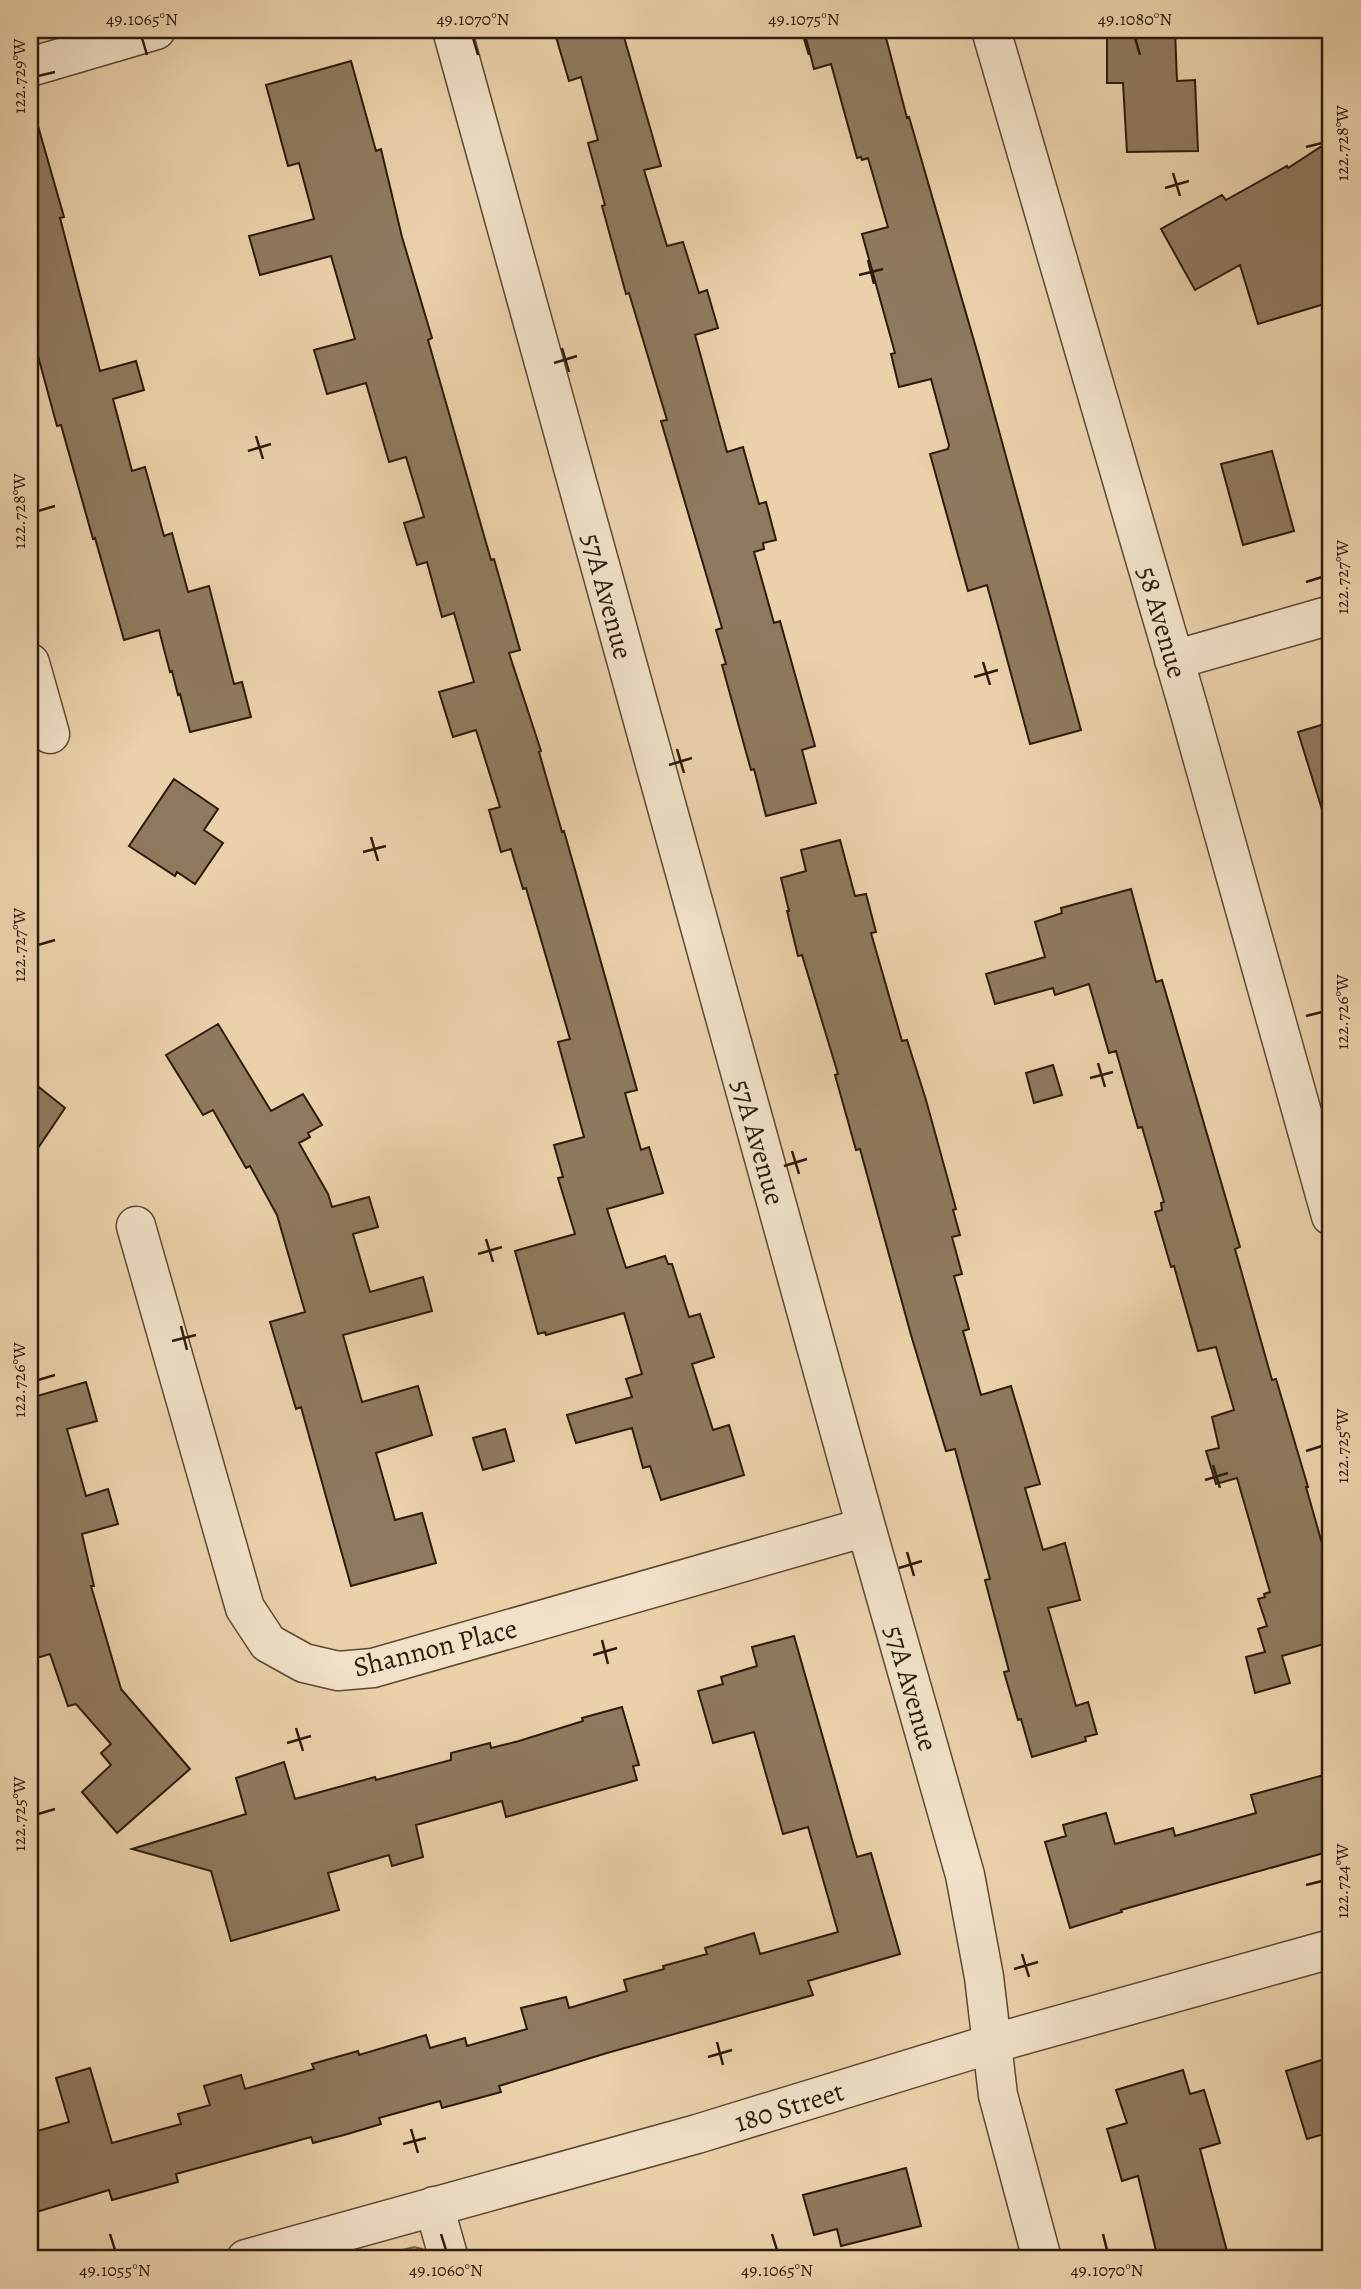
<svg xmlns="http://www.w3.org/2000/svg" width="1361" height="2289" font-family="Alegreya,serif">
<rect width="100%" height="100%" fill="#ead1aa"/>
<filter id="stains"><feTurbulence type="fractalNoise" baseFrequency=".00286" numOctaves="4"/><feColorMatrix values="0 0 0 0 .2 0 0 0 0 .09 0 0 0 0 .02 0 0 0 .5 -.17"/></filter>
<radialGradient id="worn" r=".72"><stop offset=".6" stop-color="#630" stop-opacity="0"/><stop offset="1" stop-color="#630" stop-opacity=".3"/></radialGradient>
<path fill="#cab28f" stroke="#7c674e" stroke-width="2" d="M 414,2247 L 422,2249 L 435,2259 L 368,2259 Z"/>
<path fill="#8f7a5f" stroke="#2d1c0d" stroke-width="2" d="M 580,30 L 622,30 L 661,166 L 644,170 L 667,246 L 683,242 L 699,293 L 707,290 L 718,328 L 695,335 L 727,452 L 743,447 L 759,504 L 766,502 L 776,540 L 763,543 L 764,549 L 754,552 L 774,623 L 780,621 L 815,746 L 802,750 L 816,803 L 766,816 L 754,769 L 751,770 L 722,665 L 726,664 L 716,630 L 722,628 L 661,421 L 667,420 L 629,293 L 626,294 L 602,206 L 605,205 L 588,143 L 598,140 L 581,77 L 569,81 L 556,37 Z
M 804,30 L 884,30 L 907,118 L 909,117 L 979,358 L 1081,730 L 1030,744 L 987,585 L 968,591 L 930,454 L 948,449 L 949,445 L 931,379 L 899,387 L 891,354 L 895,353 L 862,234 L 888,227 L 868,158 L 862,160 L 861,157 L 857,158 L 831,64 L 814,69 Z
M 1107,30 L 1175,30 L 1177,81 L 1195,80 L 1198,151 L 1127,152 L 1123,83 L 1107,83 Z
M 351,61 L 376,151 L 381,149 L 402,237 L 432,338 L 428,340 L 491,560 L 494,559 L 520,650 L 509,653 L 541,751 L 539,752 L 562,832 L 564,831 L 637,1090 L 625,1093 L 641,1150 L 649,1147 L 663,1193 L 607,1209 L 626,1268 L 665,1256 L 668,1264 L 672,1264 L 689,1317 L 700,1314 L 714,1357 L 692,1364 L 713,1430 L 729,1425 L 744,1475 L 661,1500 L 650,1466 L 643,1468 L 632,1428 L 576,1443 L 567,1415 L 632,1397 L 626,1379 L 642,1374 L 624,1313 L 546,1335 L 545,1332 L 538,1334 L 515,1251 L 575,1234 L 558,1178 L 563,1177 L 554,1145 L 584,1137 L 558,1042 L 570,1039 L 526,888 L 523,889 L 511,849 L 501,852 L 489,810 L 500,807 L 476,730 L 453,737 L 439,692 L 474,682 L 454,613 L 442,617 L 427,562 L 417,565 L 404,523 L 424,517 L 406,457 L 389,462 L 366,383 L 327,394 L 314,350 L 355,339 L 331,256 L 260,275 L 249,236 L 314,219 L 299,163 L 288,166 L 266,85 Z
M 38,126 L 64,217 L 60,218 L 100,371 L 136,361 L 144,390 L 113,399 L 132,471 L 145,467 L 164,536 L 172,533 L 188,592 L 209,586 L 234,684 L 242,682 L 251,717 L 190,732 L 180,694 L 178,695 L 172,671 L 170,672 L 159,630 L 124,640 L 95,538 L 93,539 L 61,425 L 57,426 L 35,345 L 30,346 L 30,128 Z
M 1331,140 L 1331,302 L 1258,324 L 1240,265 L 1195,290 L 1161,229 L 1222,195 L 1226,200 L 1287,166 L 1288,168 Z
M 1272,451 L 1294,531 L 1243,545 L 1221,464 Z
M 1331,722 L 1331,815 L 1324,816 L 1298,732 Z
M 174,779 L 218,809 L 204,830 L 223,843 L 195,884 L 177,872 L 175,876 L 129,846 Z
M 840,840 L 855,896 L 866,894 L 876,932 L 871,933 L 902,1041 L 907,1040 L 926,1100 L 956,1209 L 953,1210 L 960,1235 L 952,1237 L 962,1274 L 954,1276 L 969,1329 L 963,1331 L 981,1395 L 1011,1386 L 1040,1484 L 1025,1488 L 1043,1550 L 1065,1543 L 1080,1600 L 1048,1608 L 1076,1706 L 1088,1702 L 1097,1734 L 1085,1737 L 1086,1741 L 1032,1757 L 1021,1719 L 1018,1720 L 1004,1672 L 1009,1671 L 985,1580 L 990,1579 L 955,1449 L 946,1451 L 911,1335 L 860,1149 L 856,1150 L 835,1075 L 838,1074 L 802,955 L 798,956 L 787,911 L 789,911 L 781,878 L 806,871 L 801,850 Z
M 1131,889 L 1156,982 L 1162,980 L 1240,1247 L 1235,1249 L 1272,1380 L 1276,1379 L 1308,1487 L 1306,1487 L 1327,1561 L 1324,1562 L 1331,1589 L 1331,1642 L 1282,1656 L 1290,1683 L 1255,1693 L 1246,1657 L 1265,1652 L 1258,1629 L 1267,1626 L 1258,1599 L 1265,1597 L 1264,1594 L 1270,1592 L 1237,1478 L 1216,1484 L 1206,1451 L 1219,1448 L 1212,1417 L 1234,1410 L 1216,1347 L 1198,1351 L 1174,1266 L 1171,1267 L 1155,1212 L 1162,1210 L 1161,1203 L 1164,1202 L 1142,1127 L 1138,1128 L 1116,1051 L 1109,1053 L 1089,984 L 1055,995 L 1053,988 L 995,1004 L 986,974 L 1045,957 L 1035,922 L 1062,913 L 1061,908 Z
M 218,1024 L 271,1111 L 303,1094 L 322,1125 L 308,1133 L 310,1137 L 299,1143 L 328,1194 L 332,1207 L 369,1197 L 378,1227 L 353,1234 L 370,1292 L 423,1277 L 432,1311 L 343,1335 L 362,1402 L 418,1386 L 432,1435 L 376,1453 L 395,1520 L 422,1513 L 436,1563 L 351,1586 L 301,1407 L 296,1409 L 270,1322 L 305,1312 L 277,1215 L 250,1166 L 246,1168 L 213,1110 L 203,1115 L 166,1055 Z
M 1053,1065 L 1062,1095 L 1034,1103 L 1026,1073 Z
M 30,1080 L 65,1108 L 30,1160 Z
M 86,1382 L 97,1421 L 67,1429 L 86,1496 L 108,1489 L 118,1524 L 82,1534 L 94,1586 L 91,1586 L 121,1689 L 190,1769 L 117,1833 L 82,1792 L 111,1765 L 101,1753 L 111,1744 L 76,1704 L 68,1706 L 50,1654 L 30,1660 L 30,1398 Z
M 505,1429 L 514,1461 L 483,1470 L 473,1438 Z
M 794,1636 L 857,1857 L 871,1853 L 900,1954 L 808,1981 L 813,1995 L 607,2053 L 499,2086 L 501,2092 L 442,2108 L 440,2101 L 379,2118 L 381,2124 L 344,2135 L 313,2143 L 311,2137 L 176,2174 L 178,2182 L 112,2200 L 109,2190 L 30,2214 L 30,2133 L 69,2122 L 56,2078 L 90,2068 L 112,2143 L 181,2124 L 178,2114 L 210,2105 L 204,2086 L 241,2075 L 245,2089 L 314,2069 L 312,2064 L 358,2051 L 359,2055 L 426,2035 L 430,2048 L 465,2038 L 467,2046 L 527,2029 L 521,2008 L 566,1997 L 569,2008 L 627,1991 L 624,1980 L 664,1969 L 663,1966 L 707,1954 L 705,1948 L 754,1933 L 760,1954 L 838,1932 L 808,1827 L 783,1834 L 754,1732 L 713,1743 L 698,1691 L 723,1684 L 721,1677 L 757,1666 L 752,1647 Z
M 622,1707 L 639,1765 L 633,1766 L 637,1780 L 506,1817 L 502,1801 L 416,1825 L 423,1857 L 392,1866 L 389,1855 L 328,1873 L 339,1910 L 231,1941 L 211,1871 L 132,1849 L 246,1814 L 236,1778 L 284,1762 L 295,1799 L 375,1777 L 376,1780 L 451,1760 L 451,1753 L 490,1743 L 491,1748 L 519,1741 L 583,1721 L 582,1718 Z
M 1331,1773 L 1331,1851 L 1121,1910 L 1122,1912 L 1070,1928 L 1045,1842 L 1066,1836 L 1063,1825 L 1106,1813 L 1115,1844 L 1173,1828 L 1175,1836 L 1256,1813 L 1251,1795 Z
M 1331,2057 L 1331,2132 L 1307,2139 L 1286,2071 Z
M 1183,2070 L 1190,2094 L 1204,2090 L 1220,2143 L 1200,2149 L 1229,2259 L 1158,2259 L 1138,2176 L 1122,2181 L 1107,2129 L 1127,2123 L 1116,2090 Z
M 906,2168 L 921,2226 L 841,2246 L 837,2229 L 814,2235 L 803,2195 Z"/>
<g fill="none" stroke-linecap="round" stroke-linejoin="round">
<g stroke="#5c4934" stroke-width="41">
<path id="minor" d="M 452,30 L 866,1527 L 965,1875 L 984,1977 L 998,2095 L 1042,2259
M 991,30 L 1189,710 L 1331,1216
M 30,67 L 156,30
M 1174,660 L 1331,615
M 30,663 L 50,734
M 136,1226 L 245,1608 L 268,1643 L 304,1663 L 338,1671 L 373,1668 L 866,1527
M 434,2206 L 449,2259
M 246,2259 L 697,2134 L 991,2044 L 1331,1949"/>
</g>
<use href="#minor" stroke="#f1e1c8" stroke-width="38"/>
</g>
<path fill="none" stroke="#2d1c0d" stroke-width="2.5" d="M 142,38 L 147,55M 473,38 L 478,55M 804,38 L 809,55M 1135,38 L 1140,55M 38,76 L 55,72M 1306,147 L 1322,143M 1173,173 L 1180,196M 1165,188 L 1189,181M 868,260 L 874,284M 859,275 L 883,269M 562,348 L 569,372M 554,363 L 577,356M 256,436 L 263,459M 248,451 L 271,444M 38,511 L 55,506M 1306,582 L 1322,577M 983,662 L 990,685M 974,677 L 998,670M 677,749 L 684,773M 669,765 L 692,758M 371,837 L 378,861M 363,852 L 386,846M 38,945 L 55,940M 1306,1016 L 1322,1012M 1098,1063 L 1105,1087M 1090,1078 L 1113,1072M 792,1151 L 799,1174M 784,1166 L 807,1159M 486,1239 L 493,1262M 478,1254 L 502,1247M 181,1326 L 187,1350M 172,1341 L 196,1335M 38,1380 L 55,1375M 1306,1451 L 1322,1446M 1213,1465 L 1220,1488M 1205,1480 L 1228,1473M 907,1552 L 914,1576M 899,1568 L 922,1561M 602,1640 L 608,1664M 593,1655 L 617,1648M 296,1728 L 303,1751M 287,1743 L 311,1736M 38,1814 L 55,1809M 1306,1885 L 1322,1881M 1022,1954 L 1029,1977M 1014,1969 L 1038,1962M 717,2042 L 723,2065M 708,2057 L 732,2050M 411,2129 L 418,2153M 403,2144 L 426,2138M 110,2234 L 115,2250M 441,2234 L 446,2250M 772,2234 L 777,2250M 1103,2234 L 1107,2250"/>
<g text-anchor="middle" stroke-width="5" stroke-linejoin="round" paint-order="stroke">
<g font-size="28" fill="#2d1c0d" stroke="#f1e1c8">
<text transform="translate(608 596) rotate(75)" y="10">57A Avenue</text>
<text transform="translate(1163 622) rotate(74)" y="10">58 Avenue</text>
<text transform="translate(759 1142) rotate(74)" y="10">57A Avenue</text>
<text transform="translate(435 1647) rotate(-14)" y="10">Shannon Place</text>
<text transform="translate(912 1688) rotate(74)" y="10">57A Avenue</text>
<text transform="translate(789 2106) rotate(-17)" y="10">180 Street</text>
</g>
</g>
<rect width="1361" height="2289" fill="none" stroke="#ead1aa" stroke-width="77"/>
<rect x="38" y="38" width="1284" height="2212" fill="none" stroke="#2d1c0d" stroke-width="2.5"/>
<g font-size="18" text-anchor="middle" fill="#2d1c0d">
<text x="142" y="25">49.1065°N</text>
<text x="473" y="25">49.1070°N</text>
<text x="804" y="25">49.1075°N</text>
<text x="1135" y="25">49.1080°N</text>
<text transform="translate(19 76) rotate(-90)" y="6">122.729°W</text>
<text transform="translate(1342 143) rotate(-90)" y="6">122.728°W</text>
<text transform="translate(19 511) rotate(-90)" y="6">122.728°W</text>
<text transform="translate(1342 577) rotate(-90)" y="6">122.727°W</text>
<text transform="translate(19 945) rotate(-90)" y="6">122.727°W</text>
<text transform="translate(1342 1012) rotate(-90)" y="6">122.726°W</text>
<text transform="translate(19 1380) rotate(-90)" y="6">122.726°W</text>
<text transform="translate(1342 1446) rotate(-90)" y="6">122.725°W</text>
<text transform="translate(19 1814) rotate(-90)" y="6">122.725°W</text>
<text transform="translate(1342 1881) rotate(-90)" y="6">122.724°W</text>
<text x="115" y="2276">49.1055°N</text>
<text x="446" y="2276">49.1060°N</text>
<text x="777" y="2276">49.1065°N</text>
<text x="1107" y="2276">49.1070°N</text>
</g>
<rect width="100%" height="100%" filter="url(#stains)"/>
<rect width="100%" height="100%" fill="url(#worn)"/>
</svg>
